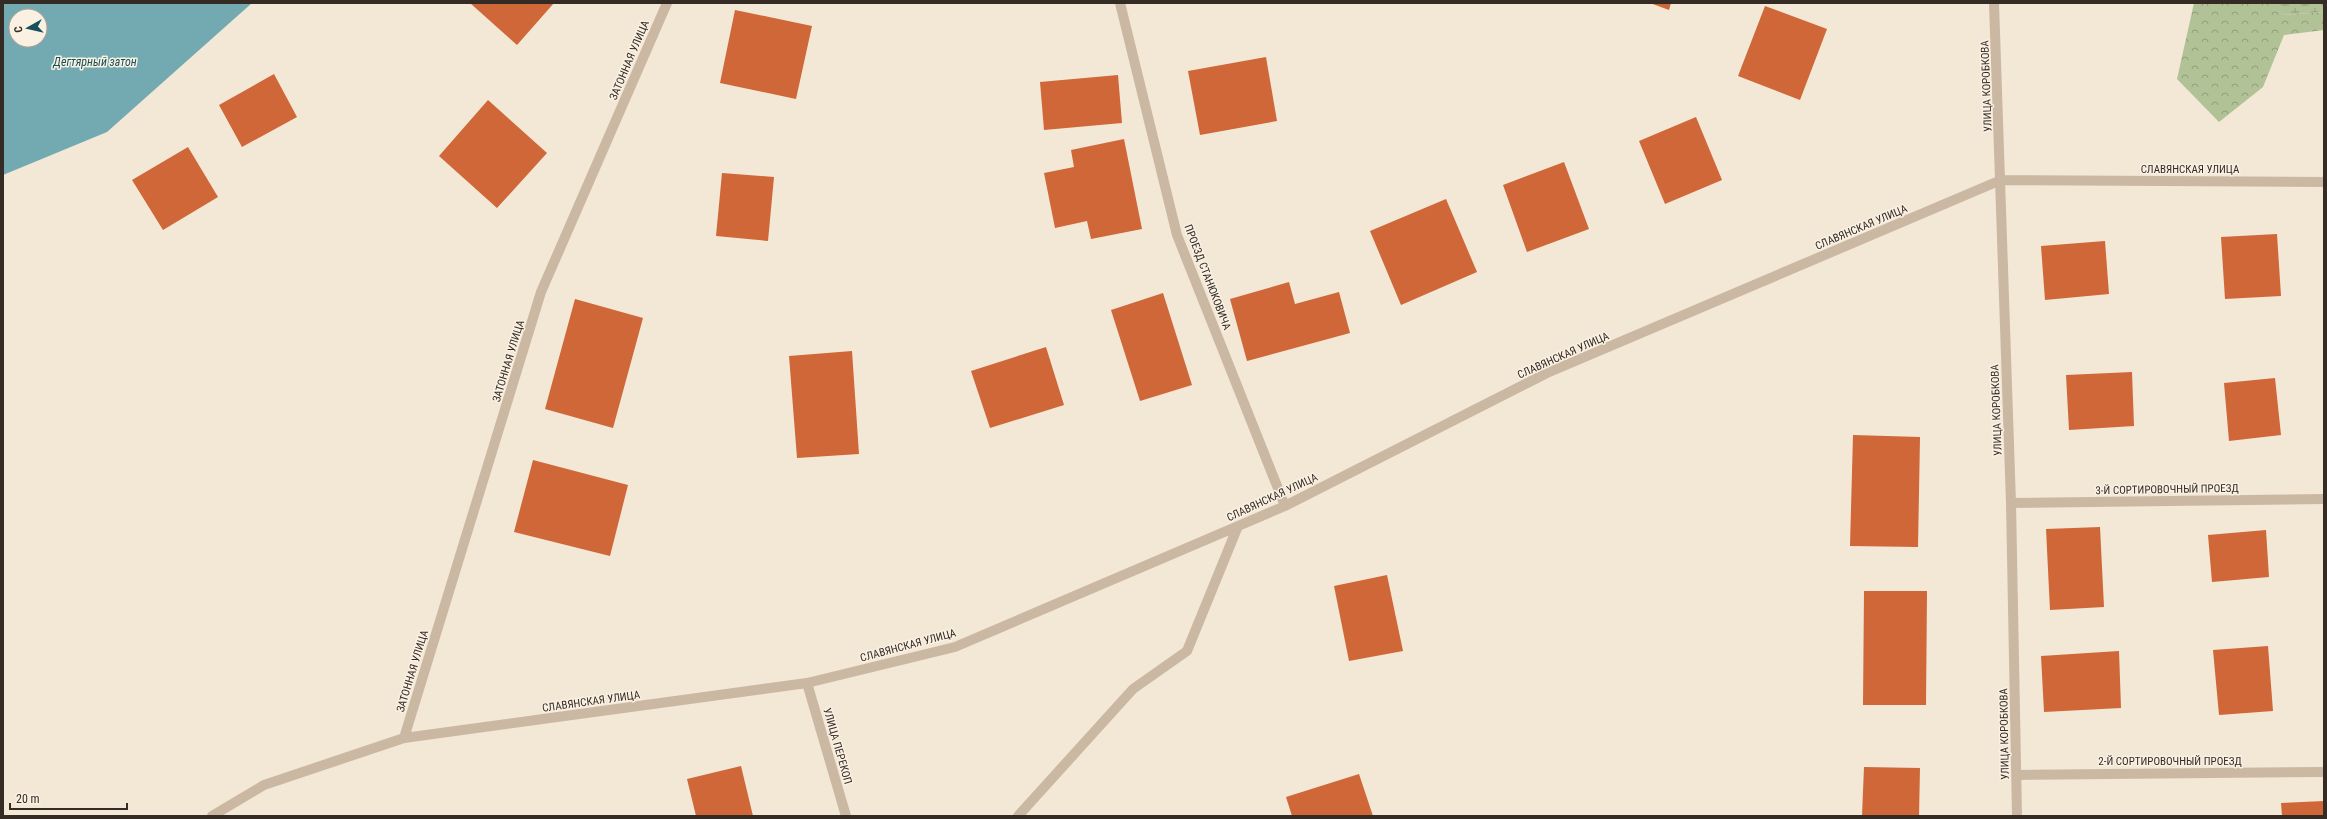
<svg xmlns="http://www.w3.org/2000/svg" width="2327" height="819" font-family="'Roboto Condensed',sans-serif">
<defs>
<pattern id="forest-crowns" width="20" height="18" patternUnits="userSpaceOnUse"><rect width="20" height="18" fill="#b0c296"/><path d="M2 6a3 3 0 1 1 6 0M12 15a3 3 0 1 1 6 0" fill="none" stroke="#909e7a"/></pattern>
<pattern id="wetland-marsh" width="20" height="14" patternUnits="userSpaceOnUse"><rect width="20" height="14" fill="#b0c296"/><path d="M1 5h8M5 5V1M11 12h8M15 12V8" fill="none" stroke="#909e7a"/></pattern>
</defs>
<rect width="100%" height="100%" fill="#f3e7d6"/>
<path fill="url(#forest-crowns)" d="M 2194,3 L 2274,3 L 2282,15 L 2324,12 L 2324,30 L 2284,35 L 2263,87 L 2219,122 L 2177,79 Z"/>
<path fill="url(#wetland-marsh)" d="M 2273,3 L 2324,3 L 2324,12 L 2282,15 Z"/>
<path fill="#73aab1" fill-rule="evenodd" d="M 3,3 L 252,3 L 107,132 L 3,175 ZM 16,16 L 40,16 L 40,40 L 16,40 Z"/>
<path fill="#cf6738" d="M 470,3 L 554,3 L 517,45 Z
M 1650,3 L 1671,3 L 1669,10 Z
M 1765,6 L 1827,29 L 1800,100 L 1738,76 Z
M 735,10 L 812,26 L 796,99 L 720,83 Z
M 1266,57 L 1277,121 L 1200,135 L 1188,71 Z
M 274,74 L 297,117 L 242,147 L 219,105 Z
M 1118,75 L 1122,123 L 1044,130 L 1040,82 Z
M 488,100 L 547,153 L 497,208 L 439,156 Z
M 1696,117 L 1722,180 L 1665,204 L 1639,141 Z
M 1124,139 L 1142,229 L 1091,239 L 1087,221 L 1055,228 L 1044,173 L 1074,167 L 1071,150 Z
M 188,147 L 218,197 L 163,230 L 132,180 Z
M 1564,162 L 1589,229 L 1527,252 L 1503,185 Z
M 722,173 L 774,177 L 768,241 L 716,236 Z
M 1446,199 L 1477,272 L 1401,305 L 1370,231 Z
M 2277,234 L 2281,296 L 2225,299 L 2221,237 Z
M 2105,241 L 2109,294 L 2045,300 L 2041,246 Z
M 1289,282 L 1295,304 L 1339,292 L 1350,333 L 1247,361 L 1230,299 Z
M 1163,293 L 1192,385 L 1140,401 L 1111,310 Z
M 575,299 L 643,318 L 613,428 L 545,409 Z
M 1046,347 L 1064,405 L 990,428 L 971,371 Z
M 852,351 L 859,454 L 797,458 L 789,356 Z
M 2132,372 L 2134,426 L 2069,430 L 2066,375 Z
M 2275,378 L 2281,435 L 2229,441 L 2224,383 Z
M 1853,435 L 1920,437 L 1918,547 L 1850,546 Z
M 533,460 L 628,485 L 610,556 L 514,532 Z
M 2100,527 L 2104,607 L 2050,610 L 2046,529 Z
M 2266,530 L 2269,577 L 2212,582 L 2208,535 Z
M 1387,575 L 1403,651 L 1349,661 L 1334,586 Z
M 1864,591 L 1927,591 L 1926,705 L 1863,705 Z
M 2268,646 L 2273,711 L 2219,715 L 2213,650 Z
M 2119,651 L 2121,708 L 2044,712 L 2041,656 Z
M 741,766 L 753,816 L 696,816 L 687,779 Z
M 1864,767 L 1920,768 L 1919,816 L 1862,816 Z
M 1359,774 L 1373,816 L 1292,816 L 1286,797 Z
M 2324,801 L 2324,816 L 2282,816 L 2281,803 Z"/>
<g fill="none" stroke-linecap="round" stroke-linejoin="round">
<path stroke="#cbb8a2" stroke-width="10" d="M 1120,3 L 1177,235 L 1285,506
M 1994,3 L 2011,503 L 2017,816
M 2011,503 L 2324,499
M 807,683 L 846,816
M 404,738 L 541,292 L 667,3
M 2017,775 L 2324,772
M 212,816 L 264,785 L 404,738 L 807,683 L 955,647 L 1285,506 L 1547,373 L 2001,180 L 2324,182
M 1018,816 L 1133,689 L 1187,651 L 1238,526"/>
</g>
<g text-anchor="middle" stroke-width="3" stroke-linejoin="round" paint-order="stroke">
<g font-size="11" fill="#352b25" stroke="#faf1e3">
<text transform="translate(629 60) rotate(-67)" y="4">ЗАТОННАЯ УЛИЦА</text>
<text transform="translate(1986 86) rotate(-92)" y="4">УЛИЦА КОРОБКОВА</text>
<text x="2190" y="173">СЛАВЯНСКАЯ УЛИЦА</text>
<text transform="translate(1861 227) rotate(-23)" y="4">СЛАВЯНСКАЯ УЛИЦА</text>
<text transform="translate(1208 277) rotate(69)" y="4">ПРОЕЗД СТАНЮКОВИЧА</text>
<text transform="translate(1563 355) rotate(-24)" y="4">СЛАВЯНСКАЯ УЛИЦА</text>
<text transform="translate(508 361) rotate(-73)" y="4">ЗАТОННАЯ УЛИЦА</text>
<text transform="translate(1996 410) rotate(-92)" y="4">УЛИЦА КОРОБКОВА</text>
<text transform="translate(2167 489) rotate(-1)" y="4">3-Й СОРТИРОВОЧНЫЙ ПРОЕЗД</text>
<text transform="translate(1272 497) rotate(-25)" y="4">СЛАВЯНСКАЯ УЛИЦА</text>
<text transform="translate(908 645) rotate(-15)" y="4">СЛАВЯНСКАЯ УЛИЦА</text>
<text transform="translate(412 671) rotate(-73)" y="4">ЗАТОННАЯ УЛИЦА</text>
<text transform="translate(591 701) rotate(-8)" y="4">СЛАВЯНСКАЯ УЛИЦА</text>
<text transform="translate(2004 734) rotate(-91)" y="4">УЛИЦА КОРОБКОВА</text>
<text transform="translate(838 746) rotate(74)" y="4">УЛИЦА ПЕРЕКОП</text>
<text x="2170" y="765">2-Й СОРТИРОВОЧНЫЙ ПРОЕЗД</text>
</g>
<g font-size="12" font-style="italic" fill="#185059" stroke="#faf1e3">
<text x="95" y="66">Дегтярный затон</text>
</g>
</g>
<rect width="2327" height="819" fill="none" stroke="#352b25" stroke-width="8"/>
<g transform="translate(28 28) rotate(262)"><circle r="19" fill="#faf1e3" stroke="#aba297"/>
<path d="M0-3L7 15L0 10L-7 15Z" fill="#185059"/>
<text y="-6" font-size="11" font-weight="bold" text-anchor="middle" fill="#352b25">С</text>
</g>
<path d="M10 803v6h117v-6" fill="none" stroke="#352b25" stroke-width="2"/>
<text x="16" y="803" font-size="12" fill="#352b25" stroke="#faf1e3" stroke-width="3" paint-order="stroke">20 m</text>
</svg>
